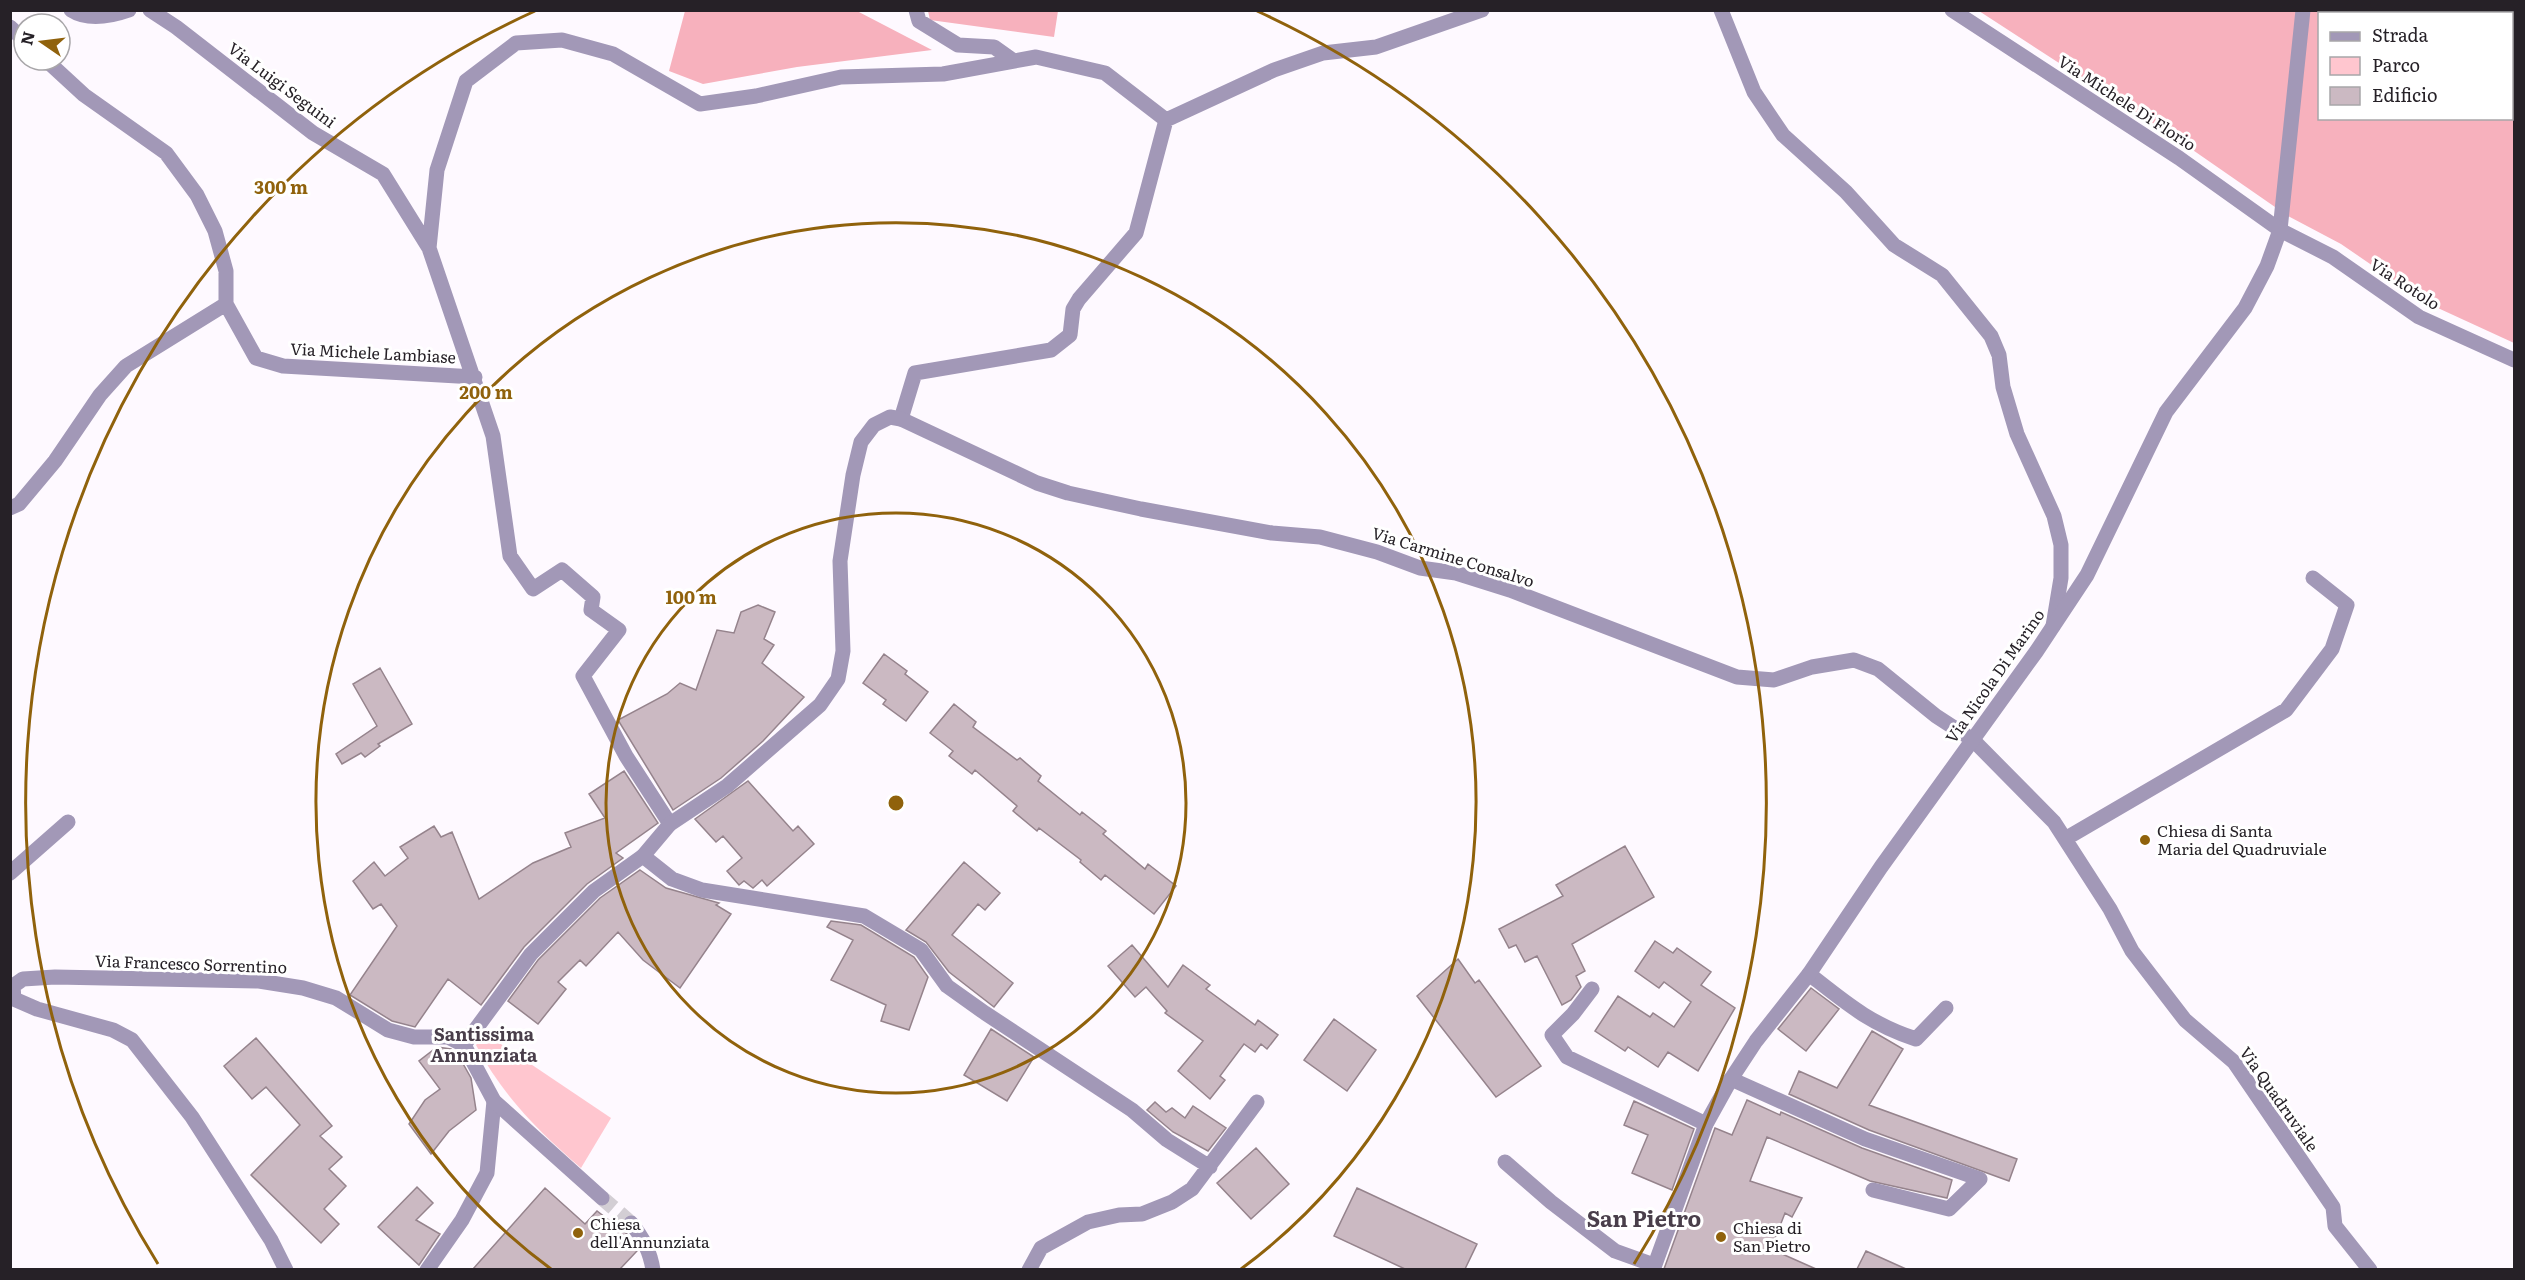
<svg xmlns="http://www.w3.org/2000/svg" width="2525" height="1280" font-family="Literata,serif">
<rect width="100%" height="100%" fill="#fef9ff"/>
<path fill="#ffc6cf" d="M 486,1034 L 611,1118 L 581,1168 C 538,1131 502,1095 476,1045 Z"/>
<path fill="#f7b1bd" fill-rule="evenodd" d="M 685,11 L 857,11 L 932,50 L 797,67 L 703,84 L 669,71 Z
M 928,11 L 1058,11 L 1054,37 L 930,20 Z
M 1979,11 L 2514,11 L 2514,343 L 2427,303 L 2341,244 L 2288,216 L 2187,146 ZM 2320,14 L 2512,14 L 2512,118 L 2320,118 Z"/>
<path fill="#cbb9c2" stroke="#95838c" stroke-width="1.5" d="M 758,605 L 775,612 L 764,639 L 774,645 L 762,663 L 804,697 L 763,741 L 721,778 L 673,810 L 618,720 L 667,694 L 680,683 L 696,690 L 717,630 L 734,633 L 741,612 Z
M 884,654 L 907,671 L 905,674 L 928,692 L 906,721 L 883,704 L 886,700 L 863,683 Z
M 380,668 L 412,724 L 378,744 L 380,746 L 365,757 L 361,753 L 342,764 L 336,754 L 377,726 L 353,684 Z
M 954,704 L 976,722 L 973,727 L 1017,760 L 1020,758 L 1041,776 L 1038,781 L 1080,815 L 1082,812 L 1106,831 L 1103,834 L 1145,869 L 1148,864 L 1176,886 L 1154,914 L 1105,875 L 1101,880 L 1080,862 L 1081,860 L 1039,828 L 1037,831 L 1013,811 L 1017,806 L 975,770 L 972,774 L 949,756 L 953,751 L 930,733 Z
M 624,771 L 658,823 L 616,853 L 623,858 L 587,884 L 524,947 L 481,1005 L 448,979 L 415,1027 L 392,1021 L 350,995 L 397,926 L 381,904 L 373,909 L 353,881 L 374,862 L 385,876 L 408,858 L 400,847 L 434,826 L 441,837 L 452,832 L 479,899 L 533,863 L 571,847 L 565,833 L 605,818 L 589,794 Z
M 748,781 L 793,831 L 798,826 L 814,844 L 767,886 L 762,880 L 753,888 L 744,881 L 739,885 L 727,871 L 742,858 L 723,836 L 716,842 L 695,819 Z
M 1625,846 L 1654,897 L 1572,944 L 1585,971 L 1576,976 L 1581,987 L 1571,1000 L 1562,1005 L 1537,956 L 1525,962 L 1516,945 L 1509,948 L 1499,929 L 1563,896 L 1556,885 Z
M 964,862 L 1000,893 L 985,910 L 978,904 L 952,935 L 1013,983 L 994,1007 L 949,972 L 926,942 L 906,930 Z
M 640,870 L 666,888 L 719,903 L 716,905 L 731,914 L 680,988 L 643,960 L 618,932 L 586,966 L 580,960 L 558,982 L 566,989 L 538,1024 L 508,1001 L 538,960 L 600,898 Z
M 831,921 L 861,925 L 914,957 L 928,977 L 909,1030 L 881,1021 L 886,1005 L 831,980 L 853,940 L 827,927 Z
M 1655,941 L 1673,953 L 1677,948 L 1711,972 L 1701,985 L 1735,1008 L 1698,1071 L 1668,1052 L 1658,1067 L 1628,1047 L 1625,1051 L 1595,1031 L 1618,996 L 1650,1017 L 1653,1013 L 1674,1027 L 1691,1002 L 1664,982 L 1659,988 L 1635,971 Z
M 1132,945 L 1168,987 L 1183,965 L 1210,985 L 1206,989 L 1255,1025 L 1258,1020 L 1278,1035 L 1267,1049 L 1261,1044 L 1255,1052 L 1244,1044 L 1220,1076 L 1225,1080 L 1210,1099 L 1178,1071 L 1203,1041 L 1165,1013 L 1167,1011 L 1146,987 L 1135,997 L 1108,966 Z
M 1458,959 L 1475,983 L 1479,980 L 1541,1066 L 1496,1097 L 1417,996 Z
M 1811,988 L 1839,1009 L 1806,1051 L 1778,1029 Z
M 1334,1019 L 1376,1050 L 1347,1091 L 1304,1060 Z
M 991,1029 L 1034,1057 L 1007,1101 L 964,1075 Z
M 1872,1031 L 1903,1049 L 1869,1105 L 2017,1159 L 2009,1181 L 1869,1130 L 1789,1094 L 1799,1071 L 1837,1088 Z
M 256,1038 L 332,1126 L 320,1136 L 342,1157 L 329,1169 L 346,1186 L 324,1209 L 339,1224 L 321,1243 L 251,1175 L 300,1125 L 266,1087 L 252,1099 L 224,1066 Z
M 437,1047 L 451,1049 L 462,1062 L 471,1078 L 476,1110 L 449,1131 L 431,1154 L 409,1124 L 425,1100 L 440,1089 L 419,1061 Z
M 1747,1100 L 1780,1115 L 1781,1112 L 1862,1148 L 1952,1180 L 1947,1198 L 1870,1181 L 1767,1137 L 1750,1181 L 1802,1198 L 1792,1217 L 1785,1213 L 1771,1249 L 1816,1269 L 1664,1269 L 1715,1128 L 1732,1135 Z
M 1634,1101 L 1694,1129 L 1672,1190 L 1632,1173 L 1648,1135 L 1624,1125 Z
M 1155,1102 L 1166,1112 L 1172,1108 L 1185,1118 L 1193,1106 L 1226,1128 L 1208,1151 L 1173,1132 L 1147,1110 Z
M 1256,1148 L 1289,1184 L 1251,1219 L 1217,1183 Z
M 417,1187 L 433,1203 L 416,1220 L 440,1234 L 419,1265 L 378,1227 Z
M 545,1188 L 585,1224 L 597,1211 L 627,1234 L 637,1251 L 620,1269 L 473,1269 Z
M 1357,1188 L 1477,1244 L 1465,1269 L 1405,1269 L 1334,1236 Z
M 1866,1251 L 1906,1269 L 1857,1269 Z"/>
<g fill="none" stroke-linecap="round" stroke-linejoin="round">
<path stroke="#d3ced4" stroke-width="15" stroke-dasharray="15 8" stroke-linecap="butt" d="M 602,1198 L 631,1223"/>
<path stroke="#a298b7" stroke-width="15" d="M 71,10 C 88,21 112,16 129,10
M 150,10 L 176,27 L 313,133 L 383,174 L 429,248 L 493,436 L 510,556 L 533,589 L 562,570 L 593,597 L 591,610 L 619,630 L 583,676 L 626,756 L 670,824
M 916,10 L 919,21 L 958,45 L 994,47 L 1014,61
M 1721,10 L 1754,92 L 1783,135 L 1846,192 L 1894,245 L 1942,275 L 1991,336 L 1999,355 L 2003,387 L 2017,434 L 2054,516 L 2061,545 L 2061,578 L 2053,626
M 2341,10 L 2341,14
M 2392,10 L 2393,14
M 10,27 L 24,40
M 46,60 L 84,95 L 166,153 L 197,195 L 215,231 L 226,271 L 226,304 L 256,358 L 283,366 L 475,377
M 1166,120 L 1274,70 L 1323,53 L 1376,47 L 1482,10
M 2280,230 L 2303,10
M 429,248 L 437,170 L 466,81 L 516,43 L 562,40 L 613,54 L 700,104 L 756,96 L 841,77 L 943,74 L 1036,57 L 1105,73 L 1166,120
M 901,419 L 915,373 L 1051,350 L 1070,335 L 1073,309 L 1079,299 L 1136,233 L 1166,120
M 10,508 L 19,504 L 55,461 L 100,395 L 126,366 L 226,304
M 1973,740 L 2054,822 L 2110,909 L 2132,951 L 2185,1020 L 2234,1062 L 2333,1207 L 2335,1226 L 2370,1270
M 2065,839 L 2286,710 L 2332,649 L 2347,605 L 2313,578
M 643,856 L 672,879 L 702,890 L 864,916 L 921,950 L 947,986 L 985,1013 L 1132,1110 L 1167,1140 L 1210,1167
M 10,873 L 68,822
M 1809,974 C 1846,1003 1870,1024 1916,1039 L 1946,1008
M 1592,989 L 1573,1014 L 1552,1035 L 1567,1057 L 1706,1124
M 1731,1079 L 1865,1139 L 1980,1179 L 1949,1209 L 1873,1190
M 1505,1162 L 1551,1202 L 1615,1251 L 1654,1265
M 427,1270 L 462,1220 L 487,1173 L 494,1101
M 1029,1270 L 1041,1248 L 1088,1222 L 1119,1215 L 1142,1214 L 1172,1202 L 1192,1189 L 1257,1102"/>
<path stroke="#a298b7" stroke-width="15" d="M 1952,10 L 2179,158 L 2280,230 L 2333,257 L 2419,317 L 2514,360
M 464,1045 L 531,954 L 594,891 L 643,856 L 670,824 L 727,786 L 820,705 L 838,679 L 843,651 L 840,561 L 853,475 L 861,442 L 874,425 L 890,417 L 901,419 L 1037,483 L 1068,493 L 1141,509 L 1272,533 L 1320,537 L 1377,552 L 1420,568 L 1456,573 L 1510,590 L 1737,677 L 1774,680 L 1812,667 L 1854,660 L 1878,669 L 1936,716 L 1973,740
M 464,1045 L 494,1101 L 602,1198
M 631,1223 C 643,1238 650,1251 653,1270
M 286,1270 L 271,1240 L 192,1117 L 132,1040 L 113,1030 L 37,1009 L 14,999 L 13,986 L 23,979 L 55,977 L 259,981 L 303,988 L 336,998 L 388,1030 L 414,1037 L 448,1037 L 464,1045
M 1653,1270 L 1706,1124 L 1731,1079 L 1756,1041 L 1809,974 L 1881,867 L 2036,652 L 2087,575 L 2166,412 L 2245,308 L 2267,266 L 2280,230"/>
</g>
<g fill="none" stroke="#90620c" stroke-width="3">
<circle cx="896" cy="803" r="290"/>
<path d="M551 1269A580 580 0 1 1 1241 1269"/>
<path d="M158 1264A870 870 0 0 1 535 11M1257 11A870 870 0 0 1 1634 1264"/>
</g>
<g fill="#90620c" stroke="#fff" stroke-width="2">
<circle cx="2145" cy="840" r="6"/>
<circle cx="578" cy="1233" r="6"/>
<circle cx="1721" cy="1237" r="6"/>
</g>
<g text-anchor="middle" stroke-width="6" stroke-linejoin="round" paint-order="stroke">
<g font-size="16" fill="#262127" stroke="#fff">
<text transform="translate(282 85) rotate(37)" y="6">Via Luigi Seguini</text>
<text transform="translate(2127 103) rotate(33)" y="6">Via Michele Di Florio</text>
<text transform="translate(2405 284) rotate(33)" y="6">Via Rotolo</text>
<text transform="translate(373 353) rotate(3)" y="6">Via Michele Lambiase</text>
<text transform="translate(1453 557) rotate(17)" y="6">Via Carmine Consalvo</text>
<text transform="translate(1995 676) rotate(-55)" y="6">Via Nicola Di Marino</text>
<text transform="translate(191 964) rotate(2)" y="6">Via Francesco Sorrentino</text>
<text transform="translate(2279 1099) rotate(55)" y="6">Via Quadruviale</text>
</g>
<g font-size="16" fill="#262127" stroke="#fff" text-anchor="start">
<text x="2157" y="837">Chiesa di Santa<tspan x="2157" dy="18">Maria del Quadruviale</tspan></text>
<text x="590" y="1230">Chiesa<tspan x="590" dy="18">dell'Annunziata</tspan></text>
<text x="1733" y="1234">Chiesa di<tspan x="1733" dy="18">San Pietro</tspan></text>
</g>
<g font-size="18" font-weight="bold" fill="#493e4a" stroke="#fff">
<text x="484" y="1041">Santissima<tspan x="484" dy="21">Annunziata</tspan></text>
</g>
<g font-size="22" font-weight="bold" fill="#493e4a" stroke="#fff">
<text x="1644" y="1227">San Pietro</text>
</g>
</g>
<circle cx="896" cy="803" r="9" fill="#90620c" stroke="#fff" stroke-width="3"/>
<g font-size="18" text-anchor="middle" font-weight="bold" fill="#90620c" stroke="#fff" stroke-width="6" stroke-linejoin="round" paint-order="stroke">
<text x="281" y="194">300 m</text>
<text x="486" y="399">200 m</text>
<text x="691" y="604">100 m</text>
</g>
<rect width="2525" height="1280" fill="none" stroke="#262127" stroke-width="24"/>
<rect x="2318" y="12" width="195" height="108" fill="#ffffff" stroke="#a8a6a9" stroke-width="1.5"/>
<rect x="2330" y="32" width="30" height="9" fill="#a298b7" stroke="#a8a6a9" stroke-width="1.5"/>
<text x="2372" y="42" font-size="18" fill="#262127">Strada</text>
<rect x="2330" y="57" width="30" height="18" fill="#ffc6cf" stroke="#a8a6a9" stroke-width="1.5"/>
<text x="2372" y="72" font-size="18" fill="#262127">Parco</text>
<rect x="2330" y="87" width="30" height="18" fill="#cbb9c2" stroke="#a8a6a9" stroke-width="1.5"/>
<text x="2372" y="102" font-size="18" fill="#262127">Edificio</text>
<g transform="translate(42 42) rotate(284)"><circle r="28" fill="#ffffff" stroke="#a8a6a9" stroke-width="1.5"/>
<path d="M0-4.5L10 22L0 15L-10 22Z" fill="#90620c"/>
<text y="-9" font-size="16" font-weight="bold" text-anchor="middle" fill="#262127">N</text>
</g>
</svg>
